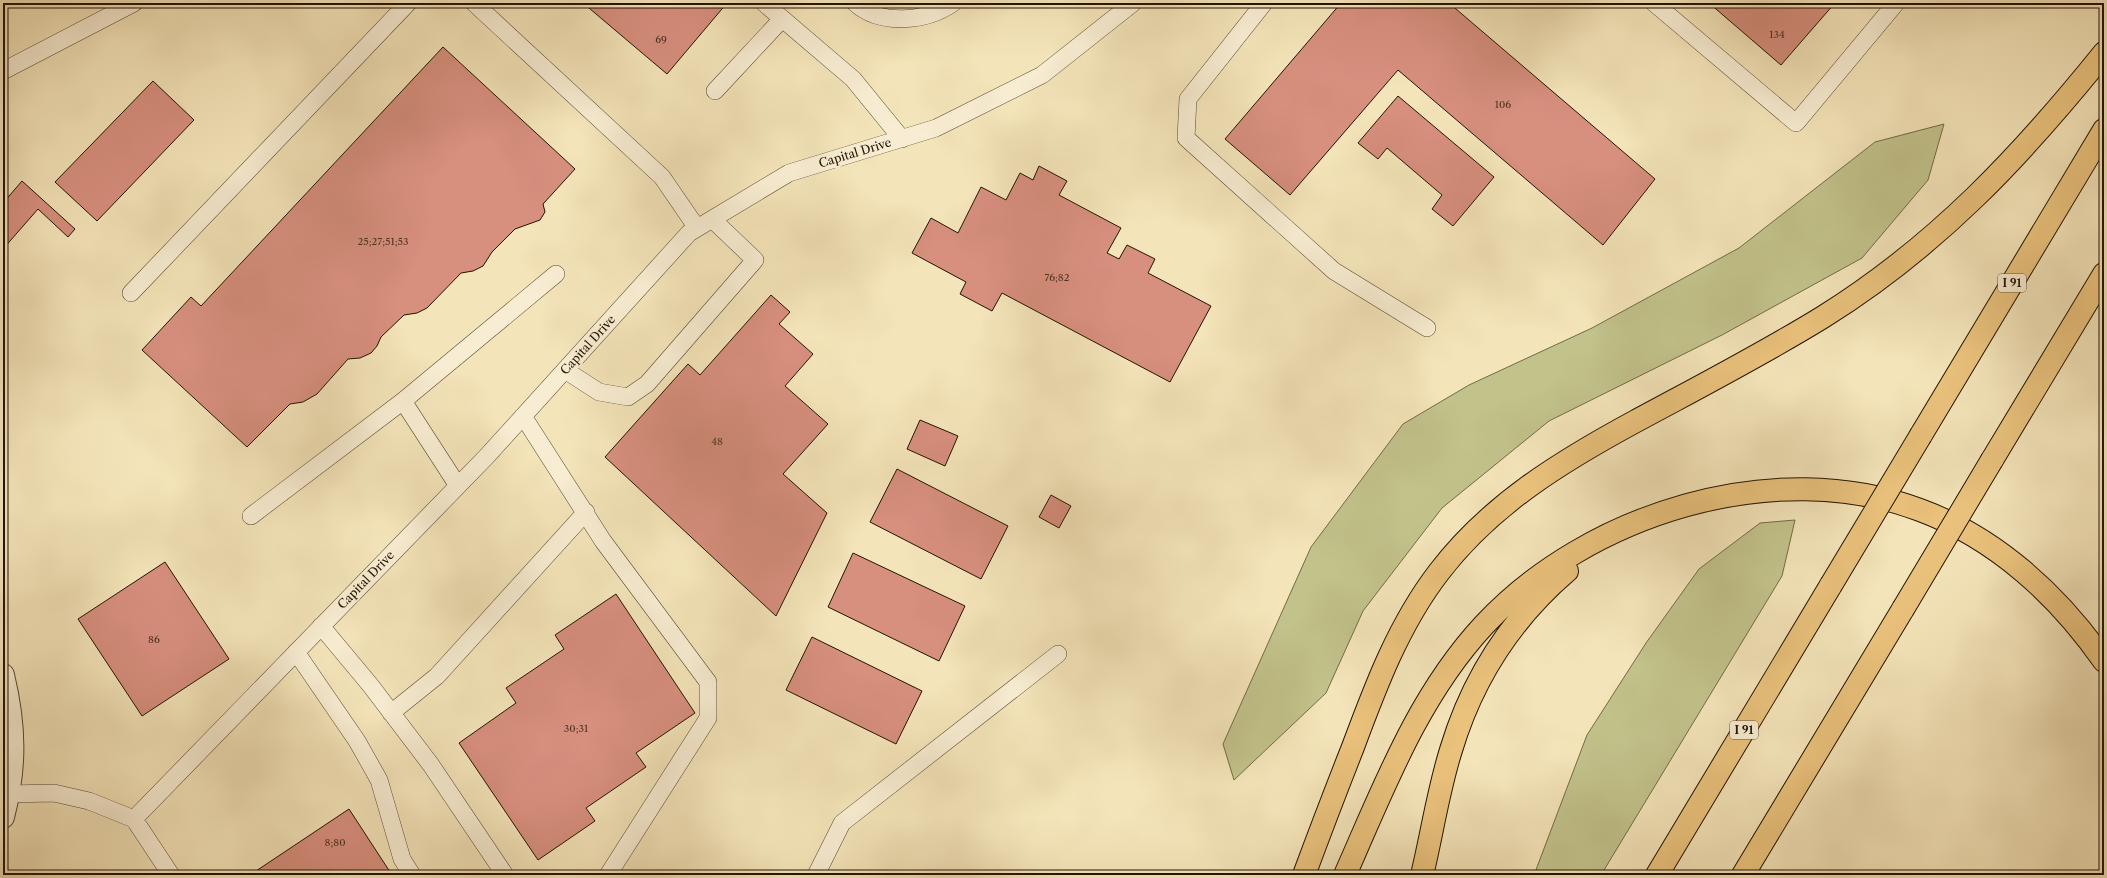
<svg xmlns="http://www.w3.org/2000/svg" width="2107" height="878" font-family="'Libre Caslon Text',serif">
<rect width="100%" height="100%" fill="#f4e4b9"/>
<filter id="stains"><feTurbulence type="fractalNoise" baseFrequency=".005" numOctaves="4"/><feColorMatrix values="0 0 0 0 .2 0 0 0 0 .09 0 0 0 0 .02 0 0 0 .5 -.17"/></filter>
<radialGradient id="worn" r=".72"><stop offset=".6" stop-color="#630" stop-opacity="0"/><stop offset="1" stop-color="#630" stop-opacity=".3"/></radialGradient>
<path fill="#c2c28b" stroke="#726a46" d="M 1944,124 L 1928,180 L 1862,258 L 1722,335 L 1549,421 L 1442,508 L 1363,611 L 1326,693 L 1234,780 L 1223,744 L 1311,547 L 1403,424 L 1469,385 L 1592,328 L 1739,248 L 1875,142 Z
M 1795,520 L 1782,576 L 1601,875 L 1534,875 L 1587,735 L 1646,643 L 1699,569 L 1760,523 Z"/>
<path fill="#d78f7e" stroke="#221301" d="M 583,3 L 727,3 L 667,74 Z
M 1341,3 L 1449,3 L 1655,179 L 1603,245 L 1398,70 L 1290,195 L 1225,139 Z
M 1709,3 L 1848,3 L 1834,4 L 1781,65 Z
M 443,47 L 575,169 L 543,204 L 545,212 L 540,220 L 515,229 L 492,252 L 483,266 L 473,271 L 461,273 L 427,308 L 417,313 L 404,315 L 381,337 L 377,346 L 371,353 L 360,358 L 348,359 L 317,394 L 303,402 L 290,404 L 247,447 L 142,350 L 191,297 L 201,306 Z
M 153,81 L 194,120 L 97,221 L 55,182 Z
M 1398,96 L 1494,177 L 1453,226 L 1432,209 L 1442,195 L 1387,148 L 1378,159 L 1358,143 Z
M 1039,166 L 1067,181 L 1059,195 L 1121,228 L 1107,253 L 1119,259 L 1127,245 L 1155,259 L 1148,273 L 1211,306 L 1170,382 L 1002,293 L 992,311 L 960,294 L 966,282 L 912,253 L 931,218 L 958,233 L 981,187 L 1006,200 L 1020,173 L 1033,180 Z
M 22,181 L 75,229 L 68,237 L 38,209 L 3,249 L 3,203 Z
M 771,295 L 790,312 L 779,324 L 813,354 L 785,386 L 828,424 L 783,474 L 827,513 L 776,616 L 605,457 L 688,364 L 700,375 Z
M 920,420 L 958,436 L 945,466 L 907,449 Z
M 897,469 L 1008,526 L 981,579 L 870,522 Z
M 1051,495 L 1071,506 L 1059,528 L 1039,517 Z
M 853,553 L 965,606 L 939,661 L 828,607 Z
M 165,562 L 229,659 L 142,716 L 78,619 Z
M 616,594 L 695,713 L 636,753 L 646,767 L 586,808 L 595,821 L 538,860 L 459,743 L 516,703 L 506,688 L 564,649 L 555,635 Z
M 812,637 L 922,691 L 896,744 L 786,690 Z
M 349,809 L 392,875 L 250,875 Z"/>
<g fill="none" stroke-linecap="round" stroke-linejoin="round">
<g stroke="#56472f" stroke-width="18">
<path id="lane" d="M 474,3 L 662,177 L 697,228
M 764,3 L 853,79 L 902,139
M 855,3 C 880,26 926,22 953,3
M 1264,3 L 1188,99 L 1186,138 L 1334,271 L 1427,328
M 1654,3 L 1796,123 L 1896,3
M 3,71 L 134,3
M 715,91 L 782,19
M 131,293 L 408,3
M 565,370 L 599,392 L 628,397 L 647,384 L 755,260 L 712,219
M 523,416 L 603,541 L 708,682 L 708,718 L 608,875
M 458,486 L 403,401 L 556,274
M 251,516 L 403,401
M 321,626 L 371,686 L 431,765 L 505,875
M 296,652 L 357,741 L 379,780 L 402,859 L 412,875
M 391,713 L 437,676 L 586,512
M 9,794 L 54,793 L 89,801 L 134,819 L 171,875
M 134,819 L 487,456 L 689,233 L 789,173 L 936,128 L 1042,75 L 1133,3
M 816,875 L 842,823 L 1058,654"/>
</g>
<g stroke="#56472f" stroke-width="24">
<path id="street" d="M 3,675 C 15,725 16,767 3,817"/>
</g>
<g stroke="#221301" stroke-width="24">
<path id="highway" d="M 1921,435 L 2104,130
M 1992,460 L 2104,274
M 1304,875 C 1320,832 1336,790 1353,747 C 1376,685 1399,624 1439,572 C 1491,504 1562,461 1636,421 C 1699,387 1763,354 1823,317 C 1937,246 2021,156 2104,53
M 1345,875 C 1384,787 1418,696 1484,625 C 1587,514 1775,455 1920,510 C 1996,538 2058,595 2104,661
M 1422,875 C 1432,834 1438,791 1451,750 C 1472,680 1511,619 1567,571
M 1657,875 L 1831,585
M 1743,875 L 1903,609"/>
</g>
<use href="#lane" stroke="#f8edd2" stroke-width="17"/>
<use href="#street" stroke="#f8edd2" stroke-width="22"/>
<use href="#highway" stroke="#eac27c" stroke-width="22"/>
<g stroke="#221301" stroke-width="24" stroke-linecap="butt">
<path id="highway-bridge" d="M 1831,585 L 1921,435
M 1903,609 L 1992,460"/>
</g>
<use href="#highway-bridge" stroke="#eac27c" stroke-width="22"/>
</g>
<g text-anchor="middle" stroke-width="4" stroke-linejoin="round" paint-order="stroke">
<g font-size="10" fill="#4f3220">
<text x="1777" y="38">134</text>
<text x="661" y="43">69</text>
<text x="1503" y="108">106</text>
<text x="383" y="245">25;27;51;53</text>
<text x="1057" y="281">76;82</text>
<text x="717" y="445">48</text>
<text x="154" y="643">86</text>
<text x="576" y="732">30;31</text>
<text x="335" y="846">8;80</text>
</g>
<g fill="#f8edd2" stroke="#625440" stroke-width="1">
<rect x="1998" y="274" width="28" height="18" rx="3"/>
<rect x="1730" y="721" width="28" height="18" rx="3"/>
</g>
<g font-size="11" font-weight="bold" fill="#221301">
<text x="2012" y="287">I 91</text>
<text x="1744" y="734">I 91</text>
</g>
<g font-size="12" fill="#221301" stroke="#f8edd2">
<text transform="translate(855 153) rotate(-17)" y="4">Capital Drive</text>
<text transform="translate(588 345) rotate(-48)" y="4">Capital Drive</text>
<text transform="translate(366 580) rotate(-46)" y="4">Capital Drive</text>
</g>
</g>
<rect width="2107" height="878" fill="none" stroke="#f4e4b9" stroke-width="16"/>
<rect x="4" y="4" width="2099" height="870" fill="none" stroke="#221301" stroke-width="2"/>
<rect x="8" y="8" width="2091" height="862" fill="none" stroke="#221301"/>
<rect width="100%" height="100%" filter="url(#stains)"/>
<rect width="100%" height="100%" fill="url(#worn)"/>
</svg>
